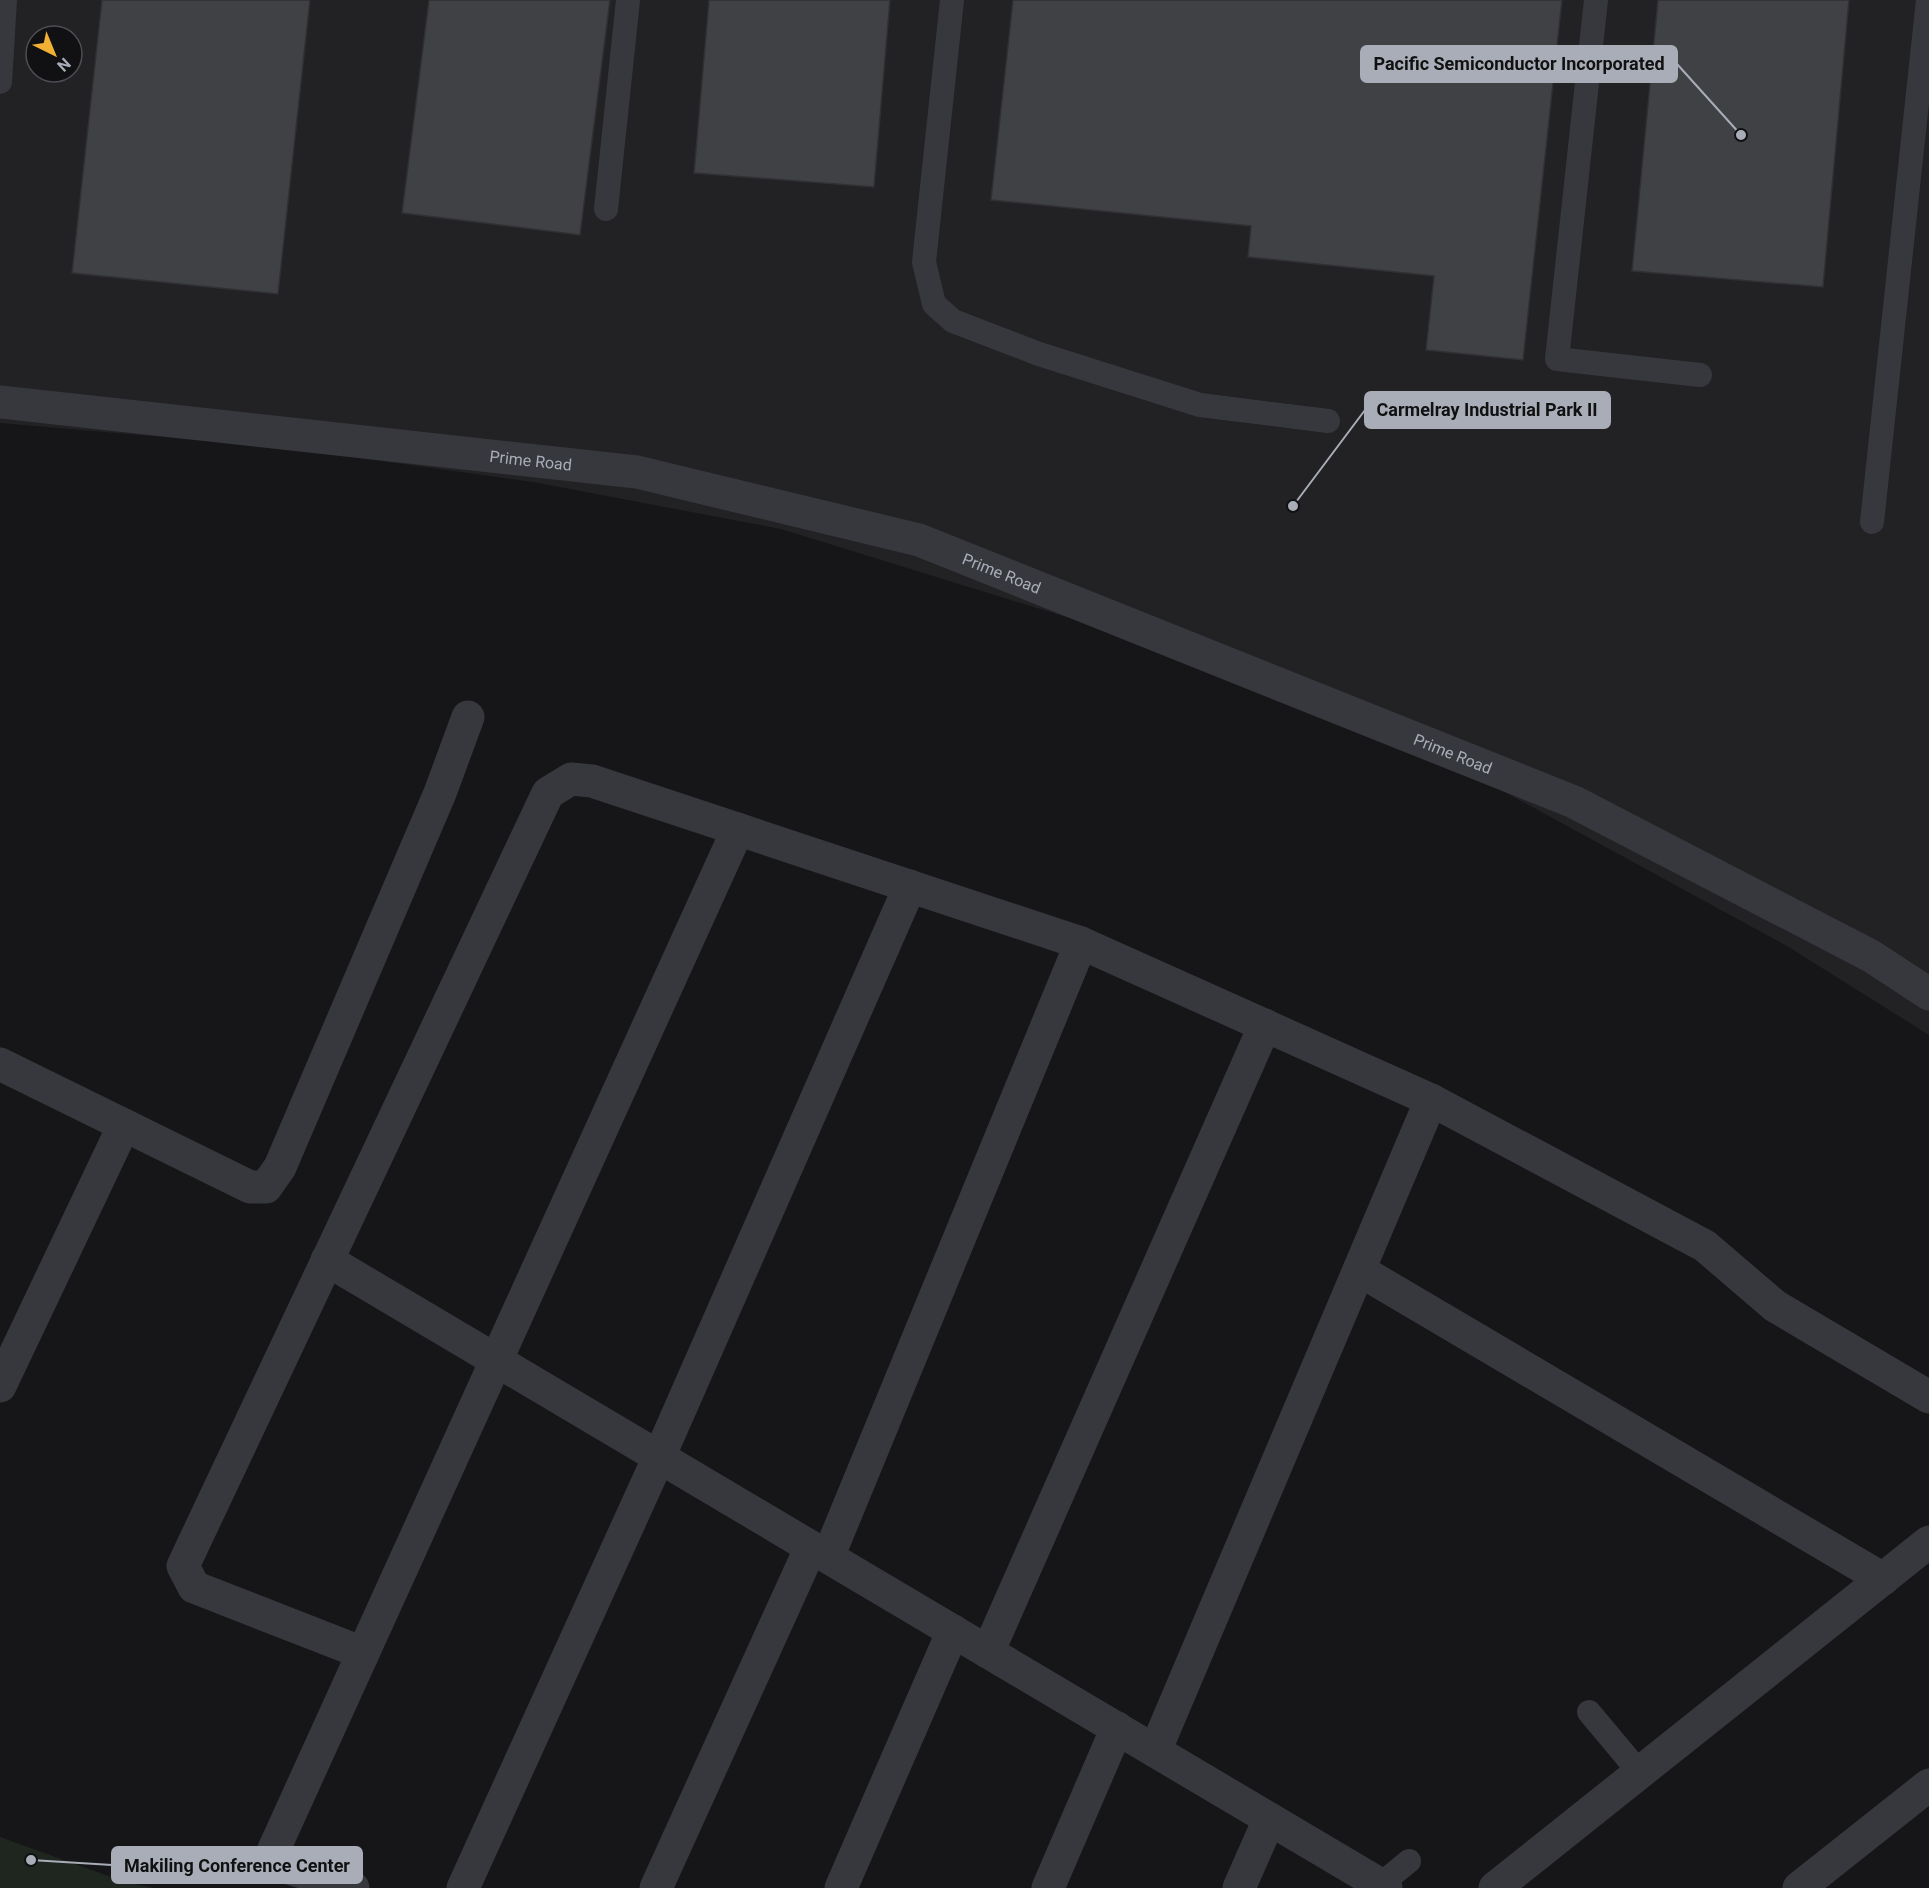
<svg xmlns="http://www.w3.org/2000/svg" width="1929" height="1888" font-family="Roboto,sans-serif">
<rect width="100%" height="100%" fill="#161618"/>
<path fill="#222225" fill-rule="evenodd" d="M 0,0 L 1929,0 L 1929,1035 L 1787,946 L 1400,735 L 1092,625 L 781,529 L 533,482 L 280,447 L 0,423 ZM 36,36 L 72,36 L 72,72 L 36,72 Z"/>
<path fill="#1e261f" d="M 0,1837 L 125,1882 L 154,1888 L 0,1888 Z"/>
<path fill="#404145" stroke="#303034" stroke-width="1.5" d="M 102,0 L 310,0 L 278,294 L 72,273 Z
M 429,0 L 610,0 L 580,235 L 402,213 Z
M 709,0 L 890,0 L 874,187 L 694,173 Z
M 1013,0 L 1562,0 L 1523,360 L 1426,350 L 1434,276 L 1248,257 L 1251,226 L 991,200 Z
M 1658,0 L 1849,0 L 1823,287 L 1632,271 Z"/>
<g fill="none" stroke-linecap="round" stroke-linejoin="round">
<path stroke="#37383d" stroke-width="24" d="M 952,0 L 924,262 L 934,304 L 953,321 L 1039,354 L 1200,405 L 1328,421
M 1596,0 L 1557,359 L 1700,375
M 0,82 L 5,0
M 606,209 L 628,0
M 1872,522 L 1928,0
M 1589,1712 L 1640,1773
M 1380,1885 L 1409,1861"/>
<g stroke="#37383d" stroke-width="33">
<path id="s1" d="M 0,402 L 637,472 L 919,540 L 1574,802 L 1871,956 L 1929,994"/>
<path d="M 0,1064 L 250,1187 L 266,1187 L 280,1167 L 440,793 L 468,717"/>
<path d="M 327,1260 L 1386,1888"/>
<path d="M 1359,1270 L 1883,1579"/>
<path d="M 0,1386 L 124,1125"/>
<path d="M 828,1557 L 1081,943"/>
<path d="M 988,1652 L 1265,1025"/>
<path d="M 363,1653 L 194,1587 L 183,1566 L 548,793 L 571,779 L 592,781 L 1081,943 L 1431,1100 L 1705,1246 L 1775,1306 L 1929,1397"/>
<path d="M 1155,1751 L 1431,1100"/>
<path d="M 353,1888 L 286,1867 L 274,1849 L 738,829"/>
<path d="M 463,1888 L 659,1457 L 910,886"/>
<path d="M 656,1888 L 811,1547"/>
<path d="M 841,1888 L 953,1631"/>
<path d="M 1048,1888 L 1117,1728"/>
<path d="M 1239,1888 L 1269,1820"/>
<path d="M 1495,1888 L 1929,1542"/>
<path d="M 1799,1888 L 1929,1785"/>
</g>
</g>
<g text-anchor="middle" stroke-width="4.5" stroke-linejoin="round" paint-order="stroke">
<g font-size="16" fill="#a8adb8" stroke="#111113">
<text dy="6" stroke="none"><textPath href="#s1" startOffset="534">Prime Road</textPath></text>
<text dy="6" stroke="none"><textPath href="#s1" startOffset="1020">Prime Road</textPath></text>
<text dy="6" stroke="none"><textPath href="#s1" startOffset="1506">Prime Road</textPath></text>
</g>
</g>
<path fill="none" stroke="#a8adb8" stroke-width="2" d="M1741 135L1677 64M1293 506L1365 410M31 1860L112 1865"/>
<g fill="#a8adb8" stroke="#111113" stroke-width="2">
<circle cx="1741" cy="135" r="6"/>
<circle cx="1293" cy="506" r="6"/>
<circle cx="31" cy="1860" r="6"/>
</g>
<g fill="#a8adb8" stroke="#a8adb8" stroke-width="2">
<rect x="1361" y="46" width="316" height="36" rx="6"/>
<rect x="1365" y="392" width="245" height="36" rx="6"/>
<rect x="112" y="1847" width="250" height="36" rx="6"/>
</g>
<g font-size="18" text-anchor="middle" font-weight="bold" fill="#111">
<text x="1519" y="70">Pacific Semiconductor Incorporated</text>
<text x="1487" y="416">Carmelray Industrial Park II</text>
<text x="237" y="1872">Makiling Conference Center</text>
</g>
<g transform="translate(54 54) rotate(137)"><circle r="28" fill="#111113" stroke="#4d4f55" stroke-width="1.5"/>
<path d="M0-4.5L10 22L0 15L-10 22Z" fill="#f2b134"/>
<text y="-9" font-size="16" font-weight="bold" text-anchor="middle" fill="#a8adb8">N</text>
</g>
</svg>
